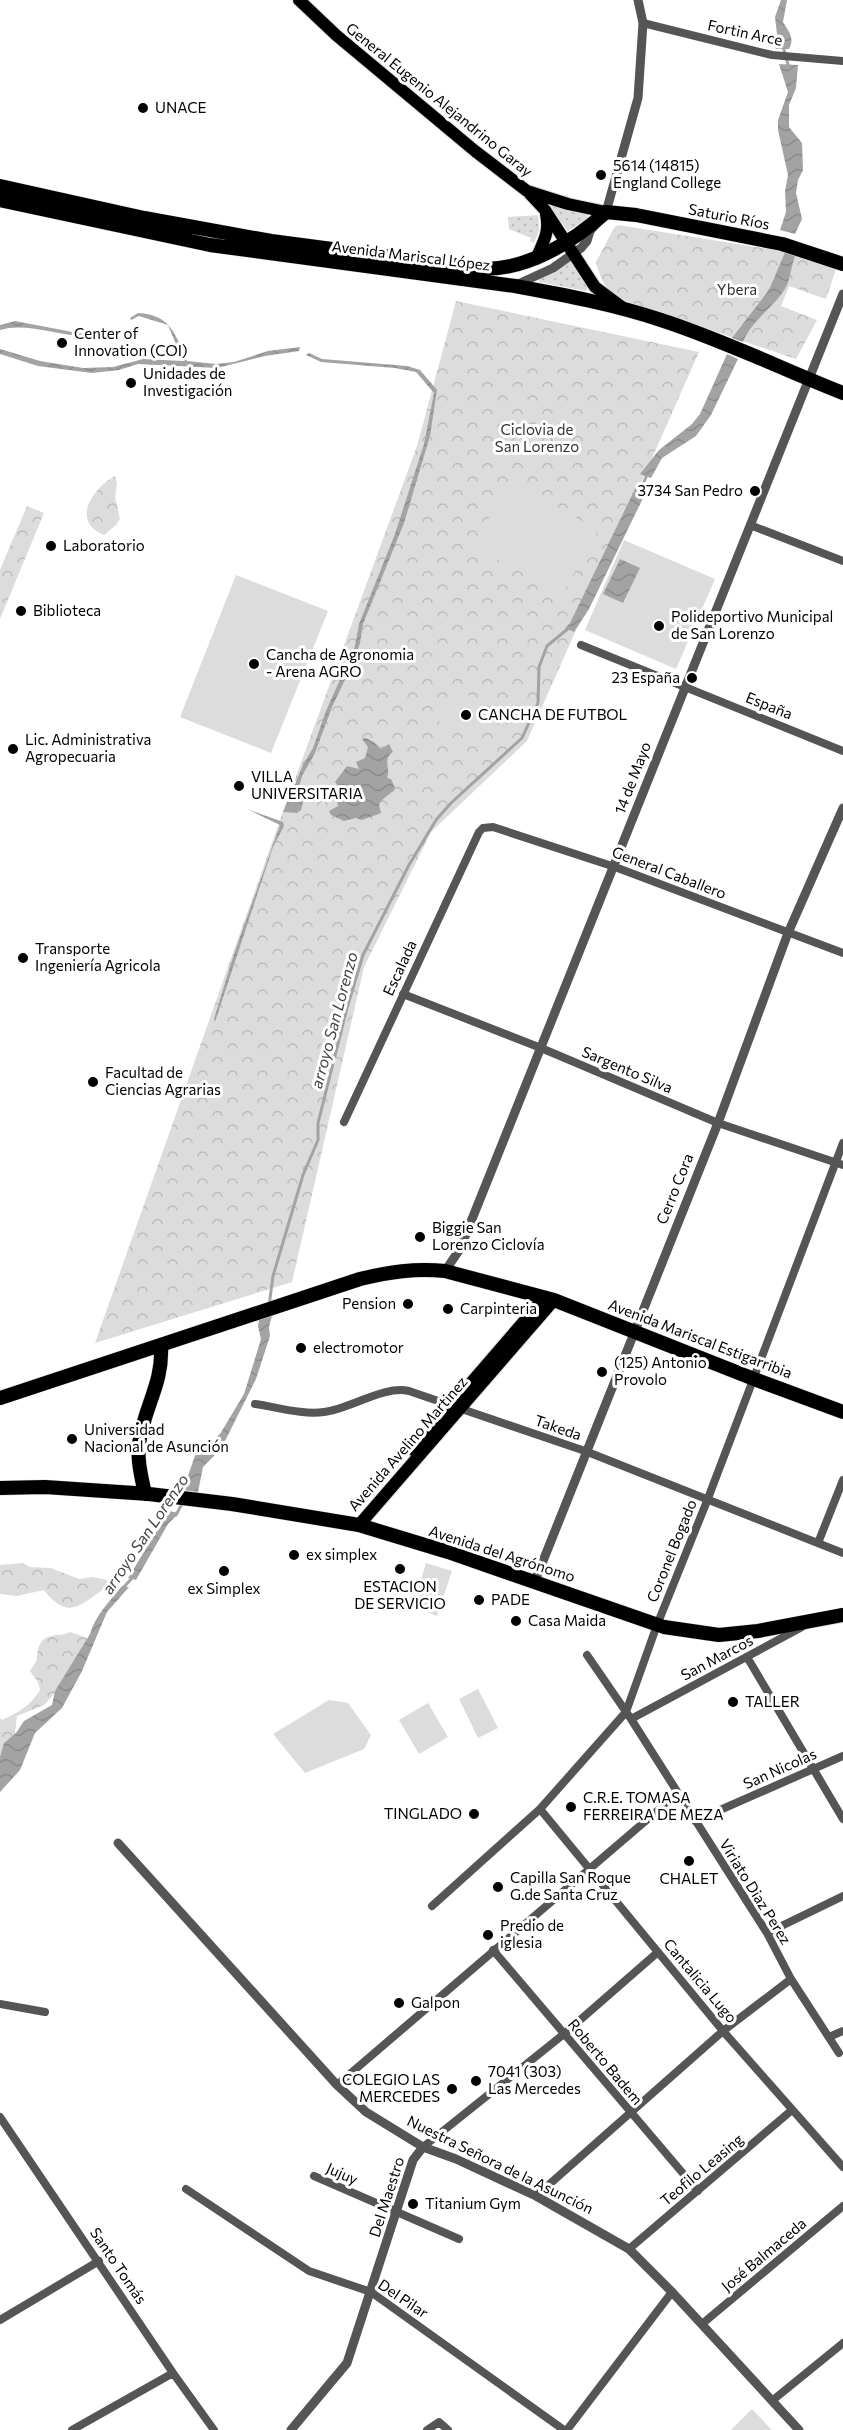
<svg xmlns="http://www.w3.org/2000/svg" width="843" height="2430" font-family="Commissioner,sans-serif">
<defs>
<pattern id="grass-dots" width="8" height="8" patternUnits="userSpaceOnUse" patternTransform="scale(1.5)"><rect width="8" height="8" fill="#dcdcdc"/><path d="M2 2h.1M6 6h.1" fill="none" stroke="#bbb" stroke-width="1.8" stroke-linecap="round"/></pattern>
<pattern id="forest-crowns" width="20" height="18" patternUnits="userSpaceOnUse" patternTransform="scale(1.5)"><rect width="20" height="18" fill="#dcdcdc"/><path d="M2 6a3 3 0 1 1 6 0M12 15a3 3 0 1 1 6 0" fill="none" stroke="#bbb"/></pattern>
<pattern id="water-waves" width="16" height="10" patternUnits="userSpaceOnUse" patternTransform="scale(1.5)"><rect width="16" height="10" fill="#a3a3a3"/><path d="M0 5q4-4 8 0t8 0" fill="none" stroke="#8b8b8b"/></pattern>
</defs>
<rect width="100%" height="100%" fill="#fff"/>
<path fill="url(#grass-dots)" d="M 549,203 L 586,213 L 589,218 L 568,231 L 548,205 Z
M 538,215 L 539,230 L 534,243 L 530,241 L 531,238 L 509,229 L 508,217 Z
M 570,261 L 588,287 L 586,291 L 539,282 L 539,279 Z"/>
<path fill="url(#forest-crowns)" d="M 618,225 L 781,251 L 836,269 L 826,299 L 789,286 L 781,306 L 817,320 L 796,359 L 628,302 C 607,292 602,285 596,262 L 614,228 Z
M 456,301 L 699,352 L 527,741 L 431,832 L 364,967 L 292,1282 L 95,1343 L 280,820 L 417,446 Z
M 115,476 L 117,483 L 115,497 L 120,519 L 116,525 L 104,535 C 70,521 93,488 115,476 Z
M 27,506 L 44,513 L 0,619 L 0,570 Z
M 23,1563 L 30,1567 L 51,1568 L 79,1579 L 93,1577 L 107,1580 L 109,1586 C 83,1601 70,1624 44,1590 L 17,1596 L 0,1594 L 0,1565 Z
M 70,1632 L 90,1639 L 65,1695 L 54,1694 L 44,1705 L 17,1716 L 14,1742 L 0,1767 L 0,1718 L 2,1720 C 19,1712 30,1706 40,1690 L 38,1682 L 30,1671 C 32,1667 37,1662 37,1658 C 38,1648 39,1639 51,1636 C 59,1634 63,1636 70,1632 Z"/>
<path fill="#dcdcdc" d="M 510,481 L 598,530 L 562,595 L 473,546 Z
M 624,540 L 715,579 L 676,669 L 585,630 Z
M 236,575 L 328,611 L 271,753 L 180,717 Z
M 454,686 L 497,713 L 477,744 L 434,718 Z
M 426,1563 L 452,1571 L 437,1616 L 413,1606 Z
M 478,1689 L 498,1728 L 478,1738 L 459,1699 Z
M 329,1700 L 348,1703 L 371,1735 L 364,1749 L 305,1773 L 273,1734 Z
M 428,1703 L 448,1737 L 419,1754 L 399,1720 Z
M 752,2409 L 772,2430 L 731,2430 Z"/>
<path fill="url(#water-waves)" d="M 781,0 L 787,0 L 783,22 C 789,32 795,38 789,49 L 776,49 L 772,43 L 777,34 L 775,17 Z
M 779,64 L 798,65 L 796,88 L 789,105 L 789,127 L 802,143 L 803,170 L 798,180 L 796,193 L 802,219 L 795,234 L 780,230 L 786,212 L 785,191 L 788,175 L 778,130 L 778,120 L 788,92 Z
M 786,250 L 796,253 C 791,265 791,278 785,289 C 773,308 752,320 743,342 L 732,338 L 769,290 Z
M 138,313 C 172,315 175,335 187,361 L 216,364 L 234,362 L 268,351 L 300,347 L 299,351 L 265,356 L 217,368 L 138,364 L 119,370 L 92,373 L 38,366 L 0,354 L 0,349 L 40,361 L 83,368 L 113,367 L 143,359 L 183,361 L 168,325 L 139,316 L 131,320 L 130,318 Z
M 15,321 L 83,334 L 83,336 C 56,335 25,322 0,330 L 0,325 Z
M 309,353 L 322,359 L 407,366 L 420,370 L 437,390 L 430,436 L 404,523 L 363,624 L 360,643 L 352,665 L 332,707 L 315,753 L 302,776 L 299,787 L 303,802 L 301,810 L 297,813 L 283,812 L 303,765 L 313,748 L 326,711 L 355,646 L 359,624 L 395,534 L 424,444 L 434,393 L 416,372 L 395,368 L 321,362 L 306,355 Z
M 727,354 L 738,359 L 711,415 L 696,436 L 662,458 L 651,478 L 640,474 L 659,450 L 692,424 L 700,414 Z
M 636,487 L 646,492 L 589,609 L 574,632 L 565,628 L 570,623 Z
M 620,559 L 640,568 L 623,603 L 603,594 Z
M 366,738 L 375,743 L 381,749 L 389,744 L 393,752 C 382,759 391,768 387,778 L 391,779 L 395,788 C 390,796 382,797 379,805 L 381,813 L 362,820 L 356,818 L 344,821 L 331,815 L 329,811 L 338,806 L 335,793 L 338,786 L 335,782 L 347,766 L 359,769 L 356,762 L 365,758 L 368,747 L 362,739 Z
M 247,809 L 283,822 L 284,826 L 273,847 L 215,1022 L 214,1019 L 234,954 L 280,825 Z
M 272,1316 L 269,1327 L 270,1336 L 256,1379 L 221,1449 L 203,1467 L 198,1492 L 183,1490 L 196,1453 L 220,1434 L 244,1394 L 261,1339 L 258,1326 L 259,1320 Z
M 169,1511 L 179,1513 L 168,1524 L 136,1580 L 128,1578 Z
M 122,1586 L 129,1587 L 107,1612 L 82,1671 L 62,1708 L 35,1733 L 20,1770 L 0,1792 L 0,1757 L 4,1743 L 16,1733 L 24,1721 L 52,1705 L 55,1691 L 90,1634 C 96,1614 110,1601 122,1586 Z"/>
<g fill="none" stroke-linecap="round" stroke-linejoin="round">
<path stroke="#a3a3a3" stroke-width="3" d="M 783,46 L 789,68
M 640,491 L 647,475
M 269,1306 L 273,1276 L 303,1175 L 318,1140 L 318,1123 L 347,1008 L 363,955 L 409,865 L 436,820 L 451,803 L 522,738 L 538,703 L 539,667 L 547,646 L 570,627
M 176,1515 L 183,1502
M 122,1589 L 134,1576"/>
<g stroke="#dbdbdb" stroke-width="14">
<path id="primary" d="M 299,0 L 336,35 L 475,151 L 527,191 L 568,204 L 606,212
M 530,194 L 545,210 L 595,287 L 622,307
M 536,259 C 543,242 550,233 546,214
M 413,1450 L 545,1297
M 359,1525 L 554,1300"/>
</g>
<g stroke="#dbdbdb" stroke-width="15">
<path id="trunk" d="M 0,186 L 144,218 L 271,241 L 484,269 C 529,269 573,242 606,212 L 636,215 L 782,244 L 843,264
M 0,200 L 210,245 L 515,286 C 564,295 613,304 661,320 C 723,340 782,369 843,393
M 0,1398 L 360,1279 C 389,1272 415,1268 445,1271 L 554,1300 L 754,1379 L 843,1412
M 0,1488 L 45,1487 L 149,1494 L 232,1504 L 359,1525 L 448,1552 L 664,1627 L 719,1635 L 758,1631 L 843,1615
M 145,1494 C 141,1475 136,1457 140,1438 C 146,1404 163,1382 161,1346"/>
</g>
<path stroke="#555" stroke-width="8" d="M 643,23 L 772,55 L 843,61
M 750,525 L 843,561
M 581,645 L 843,751
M 403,994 L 541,1048 L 718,1123 L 843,1165
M 344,1122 L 479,832 L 483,828 L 493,827 L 615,867 L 843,953
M 255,1404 C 277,1407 302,1415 324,1412 C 350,1409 384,1385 409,1391 L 585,1451 L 843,1553
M 818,1543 L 843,1480
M 587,1655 L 631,1719 L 767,1933 L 791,1979 L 839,2053
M 747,1657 L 843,1819
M 631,1719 L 802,1627
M 540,1809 L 723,2031 L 843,2167
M 695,1821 L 843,1756
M 432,1906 L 540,1809 L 626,1712 L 657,1625 L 707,1501 L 843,1143
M 767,1933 L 843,1896
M 493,1950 L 698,2191
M 0,2004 L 45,2012
M 829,2037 L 843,2031
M 337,2085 L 677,1794
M 0,2117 L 173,2373 L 214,2430
M 423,2147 L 564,2034 L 658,1952
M 314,2176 L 459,2239
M 186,2189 L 309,2271 L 371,2292 L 564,2430
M 536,2196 L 723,2031 L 791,1979
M 629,2249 L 792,2110
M 0,2320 L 99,2261
M 702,2324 L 843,2206
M 773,2400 L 843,2343
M 72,2430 L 173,2373
M 427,2430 L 439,2422 L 448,2430
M 567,2430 L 672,2292"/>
<path stroke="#555" stroke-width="9" d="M 516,285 L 553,268 L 581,248 L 587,241 L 590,231 L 606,212 L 638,98 L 643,23 L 638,0
M 445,1271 L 460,1249 L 843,294
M 535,1581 L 718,1123 L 788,933 L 843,808
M 118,1843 L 337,2085 L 366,2112 L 423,2147 L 456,2159 L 536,2196 L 629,2249 L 672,2292 L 799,2430
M 291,2430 L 347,2363 L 413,2160 L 423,2147"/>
<use href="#primary" stroke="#000" stroke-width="12"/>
<use href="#trunk" stroke="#000" stroke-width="14"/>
</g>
<g fill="#000" stroke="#fff" stroke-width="2">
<circle cx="143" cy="108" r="6"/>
<circle cx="601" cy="175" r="6"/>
<circle cx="62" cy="343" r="6"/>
<circle cx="131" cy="383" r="6"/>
<circle cx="755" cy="491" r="6"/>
<circle cx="51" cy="546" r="6"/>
<circle cx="21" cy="611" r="6"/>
<circle cx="659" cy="626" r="6"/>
<circle cx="254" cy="664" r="6"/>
<circle cx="692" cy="678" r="6"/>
<circle cx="466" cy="715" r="6"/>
<circle cx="13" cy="749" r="6"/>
<circle cx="239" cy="786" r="6"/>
<circle cx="23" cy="958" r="6"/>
<circle cx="93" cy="1082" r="6"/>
<circle cx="420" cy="1237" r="6"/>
<circle cx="408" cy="1304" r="6"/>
<circle cx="448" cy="1309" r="6"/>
<circle cx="301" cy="1348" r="6"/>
<circle cx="602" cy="1372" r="6"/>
<circle cx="72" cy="1439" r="6"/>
<circle cx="294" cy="1555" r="6"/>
<circle cx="400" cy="1569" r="6"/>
<circle cx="224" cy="1571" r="6"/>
<circle cx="479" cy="1600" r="6"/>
<circle cx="516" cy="1621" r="6"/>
<circle cx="733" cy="1702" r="6"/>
<circle cx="571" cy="1807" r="6"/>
<circle cx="474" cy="1814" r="6"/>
<circle cx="689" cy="1861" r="6"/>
<circle cx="498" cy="1887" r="6"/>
<circle cx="488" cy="1935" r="6"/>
<circle cx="399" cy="2003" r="6"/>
<circle cx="476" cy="2081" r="6"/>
<circle cx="452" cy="2089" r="6"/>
<circle cx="413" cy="2204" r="6"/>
</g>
<g text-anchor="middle" stroke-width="6" stroke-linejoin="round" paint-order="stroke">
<g font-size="15" fill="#000" stroke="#fff">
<text transform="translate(745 33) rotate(12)" y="5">Fortin Arce</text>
<text transform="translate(439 100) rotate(39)" y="5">General Eugenio Alejandrino Garay</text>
<text transform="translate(729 217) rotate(11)" y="5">Saturio Ríos</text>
<text transform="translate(411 256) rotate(7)" y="5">Avenida Mariscal López</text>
<text transform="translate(769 706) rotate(22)" y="5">España</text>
<text transform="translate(633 778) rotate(-69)" y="5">14 de Mayo</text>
<text transform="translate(669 873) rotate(21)" y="5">General Caballero</text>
<text transform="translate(400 968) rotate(-65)" y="5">Escalada</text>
<text transform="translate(627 1070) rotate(23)" y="5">Sargento Silva</text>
<text transform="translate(675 1189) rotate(-68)" y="5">Cerro Cora</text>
<text transform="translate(700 1339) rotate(21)" y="5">Avenida Mariscal Estigarribia</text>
<text transform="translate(558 1428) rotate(19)" y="5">Takeda</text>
<text transform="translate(408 1444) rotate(-49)" y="5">Avenida Avelino Martinez</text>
<text transform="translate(672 1551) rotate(-68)" y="5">Coronel Bogado</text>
<text transform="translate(502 1554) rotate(18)" y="5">Avenida del Agrónomo</text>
<text transform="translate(717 1658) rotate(-28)" y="5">San Marcos</text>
<text transform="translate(780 1769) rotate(-24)" y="5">San Nicolas</text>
<text transform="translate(755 1892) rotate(58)" y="5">Viriato Diaz Perez</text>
<text transform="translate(700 1981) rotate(50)" y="5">Cantalicia Lugo</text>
<text transform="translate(605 2062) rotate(50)" y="5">Roberto Badem</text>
<text transform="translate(500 2165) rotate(26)" y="5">Nuestra Señora de la Asunción</text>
<text transform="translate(702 2170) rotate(-40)" y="5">Teofilo Leasing</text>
<text transform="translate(342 2174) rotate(24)" y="5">Jujuy</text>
<text transform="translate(387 2197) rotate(-72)" y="5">Del Maestro</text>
<text transform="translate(764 2255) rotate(-40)" y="5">José Balmaceda</text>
<text transform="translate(118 2266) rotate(56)" y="5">Santo Tomás</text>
<text transform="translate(403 2299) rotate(34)" y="5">Del Pilar</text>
</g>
<g font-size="15" fill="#000" stroke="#fff" text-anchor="start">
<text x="155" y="113">UNACE</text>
<text x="613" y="171">5614 (14815)<tspan x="613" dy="17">England College</tspan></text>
<text x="74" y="339">Center of<tspan x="74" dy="17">Innovation (COI)</tspan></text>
<text x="143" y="379">Unidades de<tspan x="143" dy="17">Investigación</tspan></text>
<text x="743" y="496" text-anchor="end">3734 San Pedro</text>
<text x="63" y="551">Laboratorio</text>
<text x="33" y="616">Biblioteca</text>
<text x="671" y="622">Polideportivo Municipal<tspan x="671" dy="17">de San Lorenzo</tspan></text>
<text x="266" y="660">Cancha de Agronomia<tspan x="266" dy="17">- Arena AGRO</tspan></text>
<text x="680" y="683" text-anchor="end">23 España</text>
<text x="478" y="720">CANCHA DE FUTBOL</text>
<text x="25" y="745">Lic. Administrativa<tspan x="25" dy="17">Agropecuaria</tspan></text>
<text x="251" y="782">VILLA<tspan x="251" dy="17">UNIVERSITARIA</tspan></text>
<text x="35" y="954">Transporte<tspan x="35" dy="17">Ingeniería Agricola</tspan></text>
<text x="105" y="1078">Facultad de<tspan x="105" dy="17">Ciencias Agrarias</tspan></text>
<text x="432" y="1233">Biggie San<tspan x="432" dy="17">Lorenzo Ciclovía</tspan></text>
<text x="396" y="1309" text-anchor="end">Pension</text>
<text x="460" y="1314">Carpinteria</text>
<text x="313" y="1353">electromotor</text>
<text x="614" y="1368">(125) Antonio<tspan x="614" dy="17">Provolo</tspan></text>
<text x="84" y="1435">Universidad<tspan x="84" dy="17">Nacional de Asunción</tspan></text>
<text x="306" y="1560">ex simplex</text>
<text x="400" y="1592" text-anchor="middle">ESTACION<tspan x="400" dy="17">DE SERVICIO</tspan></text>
<text x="224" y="1594" text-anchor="middle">ex Simplex</text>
<text x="491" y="1605">PADE</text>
<text x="528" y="1626">Casa Maida</text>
<text x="745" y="1707">TALLER</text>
<text x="583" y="1803">C.R.E. TOMASA<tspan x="583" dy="17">FERREIRA DE MEZA</tspan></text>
<text x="462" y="1819" text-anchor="end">TINGLADO</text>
<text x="510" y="1883">Capilla San Roque<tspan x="510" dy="17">G.de Santa Cruz</tspan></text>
<text x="689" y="1884" text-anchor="middle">CHALET</text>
<text x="500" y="1931">Predio de<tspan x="500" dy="17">iglesia</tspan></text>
<text x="411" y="2008">Galpon</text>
<text x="488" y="2077">7041 (303)<tspan x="488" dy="17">Las Mercedes</tspan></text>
<text x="440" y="2085" text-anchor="end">COLEGIO LAS<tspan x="440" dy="17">MERCEDES</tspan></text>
<text x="425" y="2209">Titanium Gym</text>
</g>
<g font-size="15" fill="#333" stroke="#fff">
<text x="737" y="295">Ybera</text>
<text x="537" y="435">Ciclovia de<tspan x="537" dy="17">San Lorenzo</tspan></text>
</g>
<g font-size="16" font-style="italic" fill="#444" stroke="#fff">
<text transform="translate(334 1020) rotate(-75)" y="6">arroyo San Lorenzo</text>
<text transform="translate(145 1534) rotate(-56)" y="6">arroyo San Lorenzo</text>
</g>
</g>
</svg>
